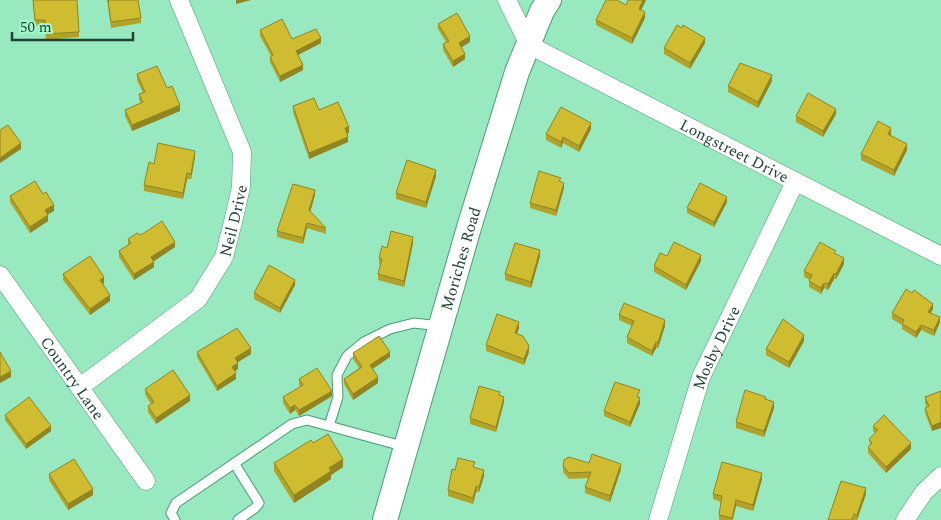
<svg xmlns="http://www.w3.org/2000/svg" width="941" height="520" font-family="Spectral,serif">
<rect width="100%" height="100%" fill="#98e9bf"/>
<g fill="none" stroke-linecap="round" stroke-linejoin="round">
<g stroke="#4b9c75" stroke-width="11">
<path id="lane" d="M 329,426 L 338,397 L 337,375 L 347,356 L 364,342 L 390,329 L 414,323 L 440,326
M 234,463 L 259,503 L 255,508 L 238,520
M 175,520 L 171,513 L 176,503 L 292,424 L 307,420 L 406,447"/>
</g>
<g stroke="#4b9c75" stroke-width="19">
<g id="street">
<path id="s1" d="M 507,0 L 529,45 L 941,256"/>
<path id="s2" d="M 0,275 L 146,481"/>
<path id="s3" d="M 80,387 L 198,299 L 224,257 L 233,222 L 241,187 L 242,152 L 179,0"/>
<path id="s4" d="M 658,520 L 701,377 L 795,182"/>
<path d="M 905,520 L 924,492 L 941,476"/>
</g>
</g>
<g stroke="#4b9c75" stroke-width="26">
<g id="secondary">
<path id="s5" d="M 385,520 L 470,224 L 517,72 L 542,11 L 549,0"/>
</g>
</g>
<use href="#lane" stroke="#fff" stroke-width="9"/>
<use href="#street" stroke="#fff" stroke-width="18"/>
<use href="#secondary" stroke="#fff" stroke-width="24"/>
</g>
<path fill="#b2a22a" d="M 33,0 L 79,32 L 79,37 L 46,40 L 45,25 L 35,26 Z
M 107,0 L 138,0 L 141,18 L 141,23 L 111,28 Z
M 626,5 L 641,10 L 645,18 L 632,44 L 596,25 L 596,20 Z
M 438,24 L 470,42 L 461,47 L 465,59 L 453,67 L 443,50 L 443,44 L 446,42 L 438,29 Z
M 260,30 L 292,39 L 321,43 L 298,55 L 303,70 L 280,82 L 270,62 L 270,57 L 271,56 L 260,36 Z
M 705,43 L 690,69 L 664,54 L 664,48 Z
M 137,74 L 167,88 L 180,111 L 132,131 L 125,116 L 125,110 L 141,103 L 139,100 L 139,94 L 143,93 L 137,80 Z
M 772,81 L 758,108 L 728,92 L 728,86 Z
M 293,106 L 319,110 L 349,133 L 347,133 L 348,142 L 309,159 L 293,112 Z
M 836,114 L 823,137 L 796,122 L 796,116 Z
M 591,129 L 579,152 L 563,143 L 561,148 L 546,140 L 546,134 Z
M 891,134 L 890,136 L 907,150 L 894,176 L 861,160 L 861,154 Z
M 195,157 L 191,179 L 187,179 L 183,199 L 144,191 L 144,185 L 154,164 Z
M 436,176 L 426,208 L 396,199 L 396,193 Z
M 561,182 L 564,188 L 556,216 L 530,208 L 530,203 Z
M 315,195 L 310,212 L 326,228 L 326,234 L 307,228 L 303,244 L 277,237 L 277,231 Z
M 10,196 L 54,211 L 48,214 L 48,221 L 30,233 L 10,202 Z
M 727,202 L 714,227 L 687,213 L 687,208 Z
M 128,239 L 175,247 L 154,261 L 154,267 L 134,280 L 119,257 L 119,251 L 128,245 Z
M 413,243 L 404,287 L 378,280 L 378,274 L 381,265 L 379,264 L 379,258 L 387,248 Z
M 836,254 L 844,264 L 836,279 L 834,279 L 828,290 L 824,288 L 821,294 L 809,287 L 809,281 L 810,280 L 804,277 L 804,271 Z
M 540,256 L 531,288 L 505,280 L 505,274 Z
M 667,256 L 701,261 L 686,290 L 654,272 L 654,266 Z
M 63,274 L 104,283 L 103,284 L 110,301 L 90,315 L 63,280 Z
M 295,285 L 280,313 L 254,299 L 254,293 Z
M 933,309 L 931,313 L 940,322 L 934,336 L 921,330 L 916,338 L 902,329 L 902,325 L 892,319 L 892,313 Z
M 619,315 L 665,326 L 658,348 L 656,348 L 652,356 L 627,343 L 627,337 L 632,326 L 619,320 Z
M 519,328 L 517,334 L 529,352 L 524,365 L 486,351 L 486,345 Z
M 804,341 L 789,368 L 766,355 L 766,349 Z
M 197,352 L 251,354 L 238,362 L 238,369 L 235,371 L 236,379 L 217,391 L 197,357 Z
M 353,353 L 390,357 L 373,369 L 378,383 L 353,400 L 344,384 L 344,379 L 359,368 L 353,359 Z
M 299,379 L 332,396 L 299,416 L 295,410 L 290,414 L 283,403 L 283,397 L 300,387 L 299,385 Z
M 145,389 L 190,401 L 156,424 L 148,412 L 148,406 L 151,404 L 145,394 Z
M 941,391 L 932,431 L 925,413 L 925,408 L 927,407 L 925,403 L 925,397 Z
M 500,395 L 504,402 L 496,432 L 470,424 L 470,418 Z
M 640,396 L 639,398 L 640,404 L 630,427 L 604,416 L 604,411 Z
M 766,400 L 774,408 L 764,437 L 736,428 L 736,422 Z
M 5,415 L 51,431 L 26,449 L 5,420 Z
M 873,426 L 911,449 L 886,473 L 868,453 L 868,447 L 870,445 L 869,439 L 875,433 L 873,431 Z
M 313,443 L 343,467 L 331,475 L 331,479 L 294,503 L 274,471 L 274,463 Z
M 589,463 L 621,469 L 610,502 L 585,493 L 585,487 L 589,478 L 569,479 L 563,472 L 563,466 Z
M 475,467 L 484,476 L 479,492 L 476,492 L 473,504 L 448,496 L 448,490 L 455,470 Z
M 49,474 L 93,495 L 68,510 L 49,480 Z
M 762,479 L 753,511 L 736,506 L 733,520 L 719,520 L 719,515 L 721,502 L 713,499 L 713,494 Z
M 866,494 L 857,520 L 828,520 Z"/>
<path fill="#918422" d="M 236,0 L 251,0 L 236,4 Z
M 643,0 L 646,0 L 639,15 L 639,9 Z
M 645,12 L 645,18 L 632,44 L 632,38 Z
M 470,36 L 470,42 L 459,49 L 459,43 Z
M 321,38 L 321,43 L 296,56 L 296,51 Z
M 705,38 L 705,43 L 690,69 L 690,63 Z
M 465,54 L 465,59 L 453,67 L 453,61 Z
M 303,65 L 303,70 L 280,82 L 280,76 Z
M 772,75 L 772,81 L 758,108 L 758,102 Z
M 180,105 L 180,111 L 132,131 L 132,125 Z
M 836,109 L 836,114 L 823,137 L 823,131 Z
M 591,123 L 591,129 L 579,152 L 579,146 Z
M 349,127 L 349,133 L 345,134 L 345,128 Z
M 891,128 L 891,134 L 888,140 L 888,134 Z
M 348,137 L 348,142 L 309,159 L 309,153 Z
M 563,137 L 563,143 L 561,148 L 561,142 Z
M 21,143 L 21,149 L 0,163 L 0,158 Z
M 907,144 L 907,150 L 894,176 L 894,170 Z
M 195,151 L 195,157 L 191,179 L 191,174 Z
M 436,170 L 436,176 L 426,208 L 426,202 Z
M 187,173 L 187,179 L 183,199 L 183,193 Z
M 564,183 L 564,188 L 556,216 L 556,210 Z
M 315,190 L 315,195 L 309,216 L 309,210 Z
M 727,197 L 727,202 L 714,227 L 714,222 Z
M 54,205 L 54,211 L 45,216 L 45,210 Z
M 48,215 L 48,221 L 30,233 L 30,227 Z
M 307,223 L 307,228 L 303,244 L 303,238 Z
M 413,237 L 413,243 L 404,287 L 404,281 Z
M 175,242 L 175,247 L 151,263 L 151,257 Z
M 540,250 L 540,256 L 531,288 L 531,282 Z
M 701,255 L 701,261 L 686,290 L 686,285 Z
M 844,258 L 844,264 L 836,279 L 836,274 Z
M 154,262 L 154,267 L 134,280 L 134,274 Z
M 834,273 L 834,279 L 828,290 L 828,284 Z
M 104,277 L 104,283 L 100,286 L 100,280 Z
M 295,280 L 295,285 L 280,313 L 280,308 Z
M 824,283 L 824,288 L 821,294 L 821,288 Z
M 110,295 L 110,301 L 90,315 L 90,309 Z
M 933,304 L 933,309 L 928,317 L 928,312 Z
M 940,317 L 940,322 L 934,336 L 934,330 Z
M 665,320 L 665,326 L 658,348 L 658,343 Z
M 519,322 L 519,328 L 515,339 L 515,333 Z
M 921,325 L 921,330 L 916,338 L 916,332 Z
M 804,335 L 804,341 L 789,368 L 789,362 Z
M 656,342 L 656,348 L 652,356 L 652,351 Z
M 529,346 L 529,352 L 524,365 L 524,359 Z
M 251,348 L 251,354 L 235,364 L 235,358 Z
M 390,352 L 390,357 L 370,370 L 370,365 Z
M 238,363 L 238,369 L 232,373 L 232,367 Z
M 11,371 L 11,377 L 0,383 L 0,377 Z
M 236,373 L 236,379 L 217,391 L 217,386 Z
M 378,377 L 378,383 L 353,400 L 353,394 Z
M 332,391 L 332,396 L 299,416 L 299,410 Z
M 190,395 L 190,401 L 156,424 L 156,418 Z
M 504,397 L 504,402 L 496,432 L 496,427 Z
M 640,398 L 640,404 L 630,427 L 630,422 Z
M 774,402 L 774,408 L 764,437 L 764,431 Z
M 295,405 L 295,410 L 290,414 L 290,408 Z
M 941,422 L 941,428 L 932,431 L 932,426 Z
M 51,426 L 51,431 L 26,449 L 26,444 Z
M 911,443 L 911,449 L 886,473 L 886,467 Z
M 343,459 L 343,467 L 331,475 L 331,479 L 294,503 L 294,495 L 329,468 Z
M 621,464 L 621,469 L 610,502 L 610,496 Z
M 484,470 L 484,476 L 479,492 L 479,487 Z
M 762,473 L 762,479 L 753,511 L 753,505 Z
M 476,486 L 476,492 L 473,504 L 473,498 Z
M 866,488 L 866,494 L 857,520 L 857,515 Z
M 93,489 L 93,495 L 68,510 L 68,504 Z
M 736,500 L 736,506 L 732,520 L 732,518 Z"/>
<path fill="#cfbc31" stroke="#918422" d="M 33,0 L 77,0 L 79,32 L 46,34 L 45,20 L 35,20 Z
M 108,0 L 138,0 L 141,18 L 111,22 Z
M 606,0 L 617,0 L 626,5 L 628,0 L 643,0 L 639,9 L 645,12 L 632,38 L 596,20 Z
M 457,13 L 470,36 L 459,43 L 465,54 L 453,61 L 443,44 L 449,41 L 438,24 Z
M 282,19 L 292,39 L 316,29 L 321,38 L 296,51 L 303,65 L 280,76 L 270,57 L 273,55 L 260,30 Z
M 677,25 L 682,28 L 683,25 L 705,38 L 690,63 L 664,48 Z
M 740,63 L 772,75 L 758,102 L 728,86 Z
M 157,66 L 167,88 L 172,86 L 180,105 L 132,125 L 125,110 L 143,102 L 139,94 L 145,92 L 137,74 Z
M 808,93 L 836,109 L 823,131 L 796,116 Z
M 314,98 L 319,110 L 338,102 L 349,127 L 345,128 L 348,137 L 309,153 L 293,106 Z
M 561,107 L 591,123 L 579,146 L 563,137 L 561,142 L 546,134 Z
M 878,121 L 891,128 L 888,134 L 907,144 L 894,170 L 861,154 Z
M 8,125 L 21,143 L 0,158 L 0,130 Z
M 158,143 L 195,151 L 191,174 L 187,173 L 183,193 L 144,185 L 149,162 L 154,164 Z
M 407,160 L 436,170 L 426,202 L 396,193 Z
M 539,171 L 561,178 L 559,181 L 564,183 L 556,210 L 530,203 Z
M 35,181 L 43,194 L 46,192 L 54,205 L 45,210 L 48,215 L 30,227 L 10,196 Z
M 700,183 L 727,197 L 714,222 L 687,208 Z
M 293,184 L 315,190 L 309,210 L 326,228 L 307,223 L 303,238 L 277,231 Z
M 162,221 L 175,242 L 151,257 L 154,262 L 134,274 L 119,251 L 131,243 L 128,239 L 137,233 L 141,235 Z
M 391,231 L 413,237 L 404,281 L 378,274 L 382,259 L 379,258 L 382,246 L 387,248 Z
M 674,242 L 701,255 L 686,285 L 654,266 L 660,253 L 667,256 Z
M 820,242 L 836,251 L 834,253 L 844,258 L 836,274 L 834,273 L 828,284 L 824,283 L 821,288 L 809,281 L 812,275 L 804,271 Z
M 515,243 L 540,250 L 531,282 L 505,274 Z
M 90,256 L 104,277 L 100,280 L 110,295 L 90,309 L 63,274 Z
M 269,265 L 295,280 L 280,308 L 254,293 Z
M 906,289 L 912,293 L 914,290 L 933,304 L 928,312 L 940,317 L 934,330 L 921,325 L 916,332 L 902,324 L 904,320 L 892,313 Z
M 624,303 L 665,320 L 658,343 L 656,342 L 652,351 L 627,337 L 634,321 L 619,315 Z
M 497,314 L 519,322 L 515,333 L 523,336 L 529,346 L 524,359 L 486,345 Z
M 783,319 L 804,335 L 789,362 L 766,349 Z
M 237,328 L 251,348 L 235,358 L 238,363 L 232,367 L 236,373 L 217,386 L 197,352 Z
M 379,336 L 390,352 L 370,365 L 378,377 L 353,394 L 344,379 L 362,367 L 353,353 Z
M 0,352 L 11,371 L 0,377 Z
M 317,368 L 332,391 L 299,410 L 295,405 L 290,408 L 283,397 L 303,385 L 299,379 Z
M 173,370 L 190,395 L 156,418 L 148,406 L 154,402 L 145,389 Z
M 615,382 L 640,390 L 637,397 L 640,398 L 630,422 L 604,411 Z
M 479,386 L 500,392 L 499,395 L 504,397 L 496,427 L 470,418 Z
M 745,390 L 766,397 L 765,399 L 774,402 L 764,431 L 736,422 Z
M 941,391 L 941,422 L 932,426 L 925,408 L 929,406 L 925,397 Z
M 29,397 L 51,426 L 26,444 L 5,415 Z
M 884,415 L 911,443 L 886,467 L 868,447 L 872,443 L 869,439 L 878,430 L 873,426 Z
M 328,434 L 343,459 L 329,468 L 331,471 L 294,495 L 274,463 L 311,440 L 313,443 Z
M 592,454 L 621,464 L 610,496 L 585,487 L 591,472 L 569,473 L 563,466 L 564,460 L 569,457 L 589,463 Z
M 458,458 L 475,462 L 473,467 L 484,470 L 479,487 L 476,486 L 473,498 L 448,490 L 452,469 L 455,470 Z
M 74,459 L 93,489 L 68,504 L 49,474 Z
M 722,462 L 762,473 L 753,505 L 736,500 L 732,518 L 719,515 L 722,496 L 713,494 Z
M 841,481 L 866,488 L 857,515 L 854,514 L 852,520 L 828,520 Z"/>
<g text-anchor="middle" stroke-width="5" stroke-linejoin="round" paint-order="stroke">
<g font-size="16" fill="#204232" stroke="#a5f7cc">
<text dy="6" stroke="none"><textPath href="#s1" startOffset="281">Longstreet Drive</textPath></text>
<text dy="6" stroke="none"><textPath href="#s3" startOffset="234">Neil Drive</textPath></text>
<text dy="6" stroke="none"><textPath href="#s5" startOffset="272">Moriches Road</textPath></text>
<text dy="6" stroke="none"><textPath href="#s4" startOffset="182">Mosby Drive</textPath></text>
<text dy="6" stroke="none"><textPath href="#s2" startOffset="126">Country Lane</textPath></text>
</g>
</g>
<path d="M12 32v8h121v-8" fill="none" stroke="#204232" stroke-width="2.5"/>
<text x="20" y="32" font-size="15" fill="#204232" stroke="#a5f7cc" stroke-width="4" paint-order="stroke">50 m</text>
</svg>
